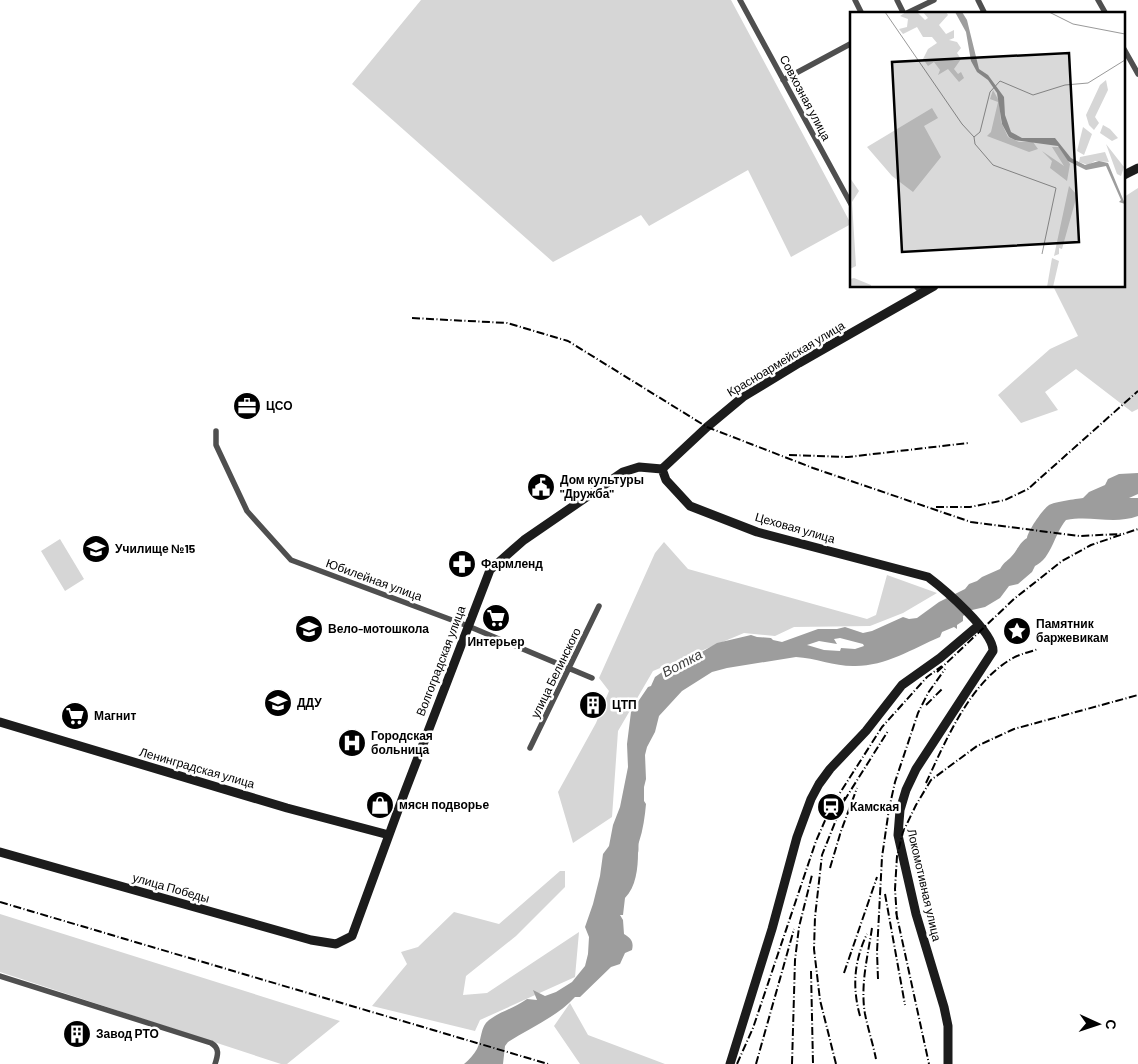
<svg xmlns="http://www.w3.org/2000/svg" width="1138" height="1064" font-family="Barlow,sans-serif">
<rect width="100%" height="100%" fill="#fff"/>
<path fill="#d6d6d6" d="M 421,0 L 731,0 L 851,224 L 791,257 L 748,170 L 649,226 L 641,215 L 553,262 L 352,84 Z
M 1138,188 L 1138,409 L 1132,412 L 1076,369 L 1045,392 L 1058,410 L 1021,423 L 998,395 L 1050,349 L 1078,336 L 1053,286 L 1124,286 L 1124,197 Z
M 60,539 L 84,579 L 65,591 L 41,551 Z
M 664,542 L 688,569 L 867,619 L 876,615 L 887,575 L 937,593 L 903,613 L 870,626 L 794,627 L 775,636 L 744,633 L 653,671 L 618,731 L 612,817 L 573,843 L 558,792 L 596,723 L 609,691 L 599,678 L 655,553 Z
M 560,871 L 565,871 L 565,887 L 516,936 L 466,976 L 463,995 L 487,993 L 579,932 L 575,977 L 480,1020 L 475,1031 L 372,1006 L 407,964 L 401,952 L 418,947 L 454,912 L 499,924 Z
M 0,914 L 340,1021 L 287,1064 L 281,1064 L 0,972 Z
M 570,1003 L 588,1035 L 665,1064 L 580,1064 L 554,1026 Z"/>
<path fill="#9d9d9d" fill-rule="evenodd" d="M 1138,473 L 1138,494 L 1129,498 L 1138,498 L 1138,516 C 1113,525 1092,515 1066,520 C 1054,534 1052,558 1035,566 L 1032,572 L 1018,584 L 1009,586 L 1000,598 L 985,607 L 972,610 L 963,616 L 963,621 L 957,625 L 957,629 L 954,627 L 942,632 L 940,637 C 912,649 884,667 853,666 C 834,666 815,658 796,657 L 727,668 L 712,672 L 682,691 L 659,716 L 655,732 L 647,747 L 645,755 L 646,779 L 644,787 L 644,801 L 646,804 C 645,816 643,830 639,842 C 638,845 639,850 638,853 C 638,868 636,887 625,898 L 623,915 L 620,915 L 623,920 L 624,934 C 631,938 634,942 632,950 L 625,953 L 620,964 L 611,967 L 580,997 L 575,997 C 558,1016 530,1028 508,1042 L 505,1046 L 503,1064 L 464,1064 C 469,1060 474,1054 477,1049 C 482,1039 480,1027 489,1020 C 501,1011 515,1008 527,999 L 537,1000 L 533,990 L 545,996 L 556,992 L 572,982 L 585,966 L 588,954 L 589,937 L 585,927 L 593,904 L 600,876 L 603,854 L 609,846 L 613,825 L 620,807 L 628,767 L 627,744 L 631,712 L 648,687 L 651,686 L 655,677 L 681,659 L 700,653 L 717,643 L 751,635 L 757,637 L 771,638 L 773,640 L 782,642 L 818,629 L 837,629 L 845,627 L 863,633 L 872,631 L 903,617 L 909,619 L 917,618 L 939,602 L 965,589 L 969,584 L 977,581 L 982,577 L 1000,569 C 1004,562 1006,562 1011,557 C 1017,551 1019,543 1027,538 C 1028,531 1042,510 1049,505 C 1054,502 1076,499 1083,498 L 1089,492 L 1105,485 L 1108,479 L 1119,474 ZM 840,638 L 863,644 L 864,646 L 855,649 L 841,648 L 840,651 L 824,650 L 807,645 L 819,641 L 837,644 L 834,639 Z"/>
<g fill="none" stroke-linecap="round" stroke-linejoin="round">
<path stroke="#4f4f4f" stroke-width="5.5" d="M 740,0 L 852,206
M 855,0 L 862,14
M 897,0 L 904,14
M 978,0 L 985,14
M 1098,0 L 1106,14
M 905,14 L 934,0
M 1124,49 L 1138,74
M 783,80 L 852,43
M 916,286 L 922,293
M 216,431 L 216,445 L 247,511 L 291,560 L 468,626 L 592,678
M 530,748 L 599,606
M 0,976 L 211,1043 C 220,1048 218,1055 215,1064"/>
<path stroke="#1c1c1c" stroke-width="9" d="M 1124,175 L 1138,168
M 662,469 L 666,480 L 690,506 L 757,532 L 928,577 C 944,589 994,632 993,651 L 916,769 L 906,790 L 900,810 L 898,835 L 916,914 L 944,1007 L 948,1026 L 948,1064
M 662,469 L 707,427 L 743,397 L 799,363 L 934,286
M 0,722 L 287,808 L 389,835
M 0,852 L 311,940 L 336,944 L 352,936 L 404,794 L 490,570 L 524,540 L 623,472 L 639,467 L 662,469
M 730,1064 L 772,929 L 797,837 L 811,799 L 819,784 L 830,769 L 866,731 L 902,685 L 940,658 L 979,625"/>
<path stroke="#000" stroke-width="2" stroke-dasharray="8 2.5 1 2.5" stroke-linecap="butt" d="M 412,318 L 507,323 L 568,341 L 707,427 L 813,468 L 971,522 L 1079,536 L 1122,534
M 789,455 L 848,457 L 968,443
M 936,507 L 970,507 L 1005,500 L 1028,489 L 1138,391
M 937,672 L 1014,599 L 1062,561 L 1091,545 L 1138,529
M 926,705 L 942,689
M 926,783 C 946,740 970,682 1013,658 C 1020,654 1030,652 1038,649
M 844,801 L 888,731
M 830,868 L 841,831 L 857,788
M 885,894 L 905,1005
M 0,902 L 548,1064
M 896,912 L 929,1064
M 897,919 L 895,889 L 897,856 L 903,832 L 916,805 L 931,780 L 977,746 L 1014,729 L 1138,695
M 872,928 C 868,955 860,985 865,1014 C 868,1029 873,1044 876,1059
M 811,971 L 813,1064
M 844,973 L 877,877
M 878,979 L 877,952 L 882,857 L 889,809 L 895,782 L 918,713 L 928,693 L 945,669
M 860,1016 C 852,987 854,961 867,934
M 737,1064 L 753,1028 L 816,841 L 831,807 L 882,727 L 927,677 L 942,666
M 756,1064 L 794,929
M 792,1064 L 795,960 L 799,927 L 812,875
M 836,1064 L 820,1000 L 814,949 L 815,917 L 822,855 L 846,795"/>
</g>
<defs>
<g id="office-disc" transform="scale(1.4375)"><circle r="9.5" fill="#000" stroke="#fff"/><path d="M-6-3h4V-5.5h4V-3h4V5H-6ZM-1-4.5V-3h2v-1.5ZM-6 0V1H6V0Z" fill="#fff"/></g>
<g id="civic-disc" transform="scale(1.4375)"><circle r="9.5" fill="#000" stroke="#fff"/><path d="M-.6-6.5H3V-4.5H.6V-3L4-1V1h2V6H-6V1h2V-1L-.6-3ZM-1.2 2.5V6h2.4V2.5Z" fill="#fff"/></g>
<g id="university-disc" transform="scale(1.4375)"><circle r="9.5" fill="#000" stroke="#fff"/><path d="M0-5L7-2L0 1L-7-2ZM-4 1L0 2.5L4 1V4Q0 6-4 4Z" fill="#fff"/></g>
<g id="pharmacy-disc" transform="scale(1.4375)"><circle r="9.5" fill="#000" stroke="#fff"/><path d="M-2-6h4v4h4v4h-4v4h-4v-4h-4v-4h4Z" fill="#fff"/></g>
<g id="supermarket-disc" transform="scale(1.4375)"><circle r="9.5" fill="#000" stroke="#fff"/><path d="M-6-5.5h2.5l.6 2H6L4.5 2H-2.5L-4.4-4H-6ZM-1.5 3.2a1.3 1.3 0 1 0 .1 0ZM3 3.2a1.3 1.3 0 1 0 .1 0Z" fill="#fff"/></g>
<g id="school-disc" transform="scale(1.4375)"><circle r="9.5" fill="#000" stroke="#fff"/><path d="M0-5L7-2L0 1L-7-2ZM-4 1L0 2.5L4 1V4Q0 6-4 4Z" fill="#fff"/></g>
<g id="sight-disc" transform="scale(1.4375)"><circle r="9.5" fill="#000" stroke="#fff"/><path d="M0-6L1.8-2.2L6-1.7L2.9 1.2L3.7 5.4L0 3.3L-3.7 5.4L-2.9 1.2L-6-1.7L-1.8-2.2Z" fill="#fff"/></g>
<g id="building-disc" transform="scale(1.4375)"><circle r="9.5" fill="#000" stroke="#fff"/><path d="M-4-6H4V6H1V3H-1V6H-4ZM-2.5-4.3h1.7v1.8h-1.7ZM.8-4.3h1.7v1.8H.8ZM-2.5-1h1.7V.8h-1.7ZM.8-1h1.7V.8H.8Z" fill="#fff"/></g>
<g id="hospital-disc" transform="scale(1.4375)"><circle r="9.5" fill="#000" stroke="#fff"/><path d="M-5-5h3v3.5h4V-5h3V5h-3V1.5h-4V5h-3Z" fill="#fff"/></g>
<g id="shop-disc" transform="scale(1.4375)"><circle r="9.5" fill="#000" stroke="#fff"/><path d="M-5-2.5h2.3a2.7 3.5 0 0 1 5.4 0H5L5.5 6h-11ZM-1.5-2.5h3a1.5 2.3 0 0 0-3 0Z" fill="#fff"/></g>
<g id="station-disc" transform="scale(1.4375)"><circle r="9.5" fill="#000" stroke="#fff"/><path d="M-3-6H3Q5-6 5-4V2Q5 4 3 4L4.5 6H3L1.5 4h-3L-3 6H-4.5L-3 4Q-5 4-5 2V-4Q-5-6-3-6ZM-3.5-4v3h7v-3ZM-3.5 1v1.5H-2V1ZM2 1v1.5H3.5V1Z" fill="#fff"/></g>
</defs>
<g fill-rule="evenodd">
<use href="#office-disc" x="247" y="406"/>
<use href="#civic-disc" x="541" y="487"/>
<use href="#university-disc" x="96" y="549"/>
<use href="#pharmacy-disc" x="462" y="564"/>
<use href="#supermarket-disc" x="496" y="618"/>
<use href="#school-disc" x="309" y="629"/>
<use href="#sight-disc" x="1017" y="631"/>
<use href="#school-disc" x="278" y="703"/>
<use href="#building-disc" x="593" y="705"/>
<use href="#supermarket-disc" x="75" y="716"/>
<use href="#hospital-disc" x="352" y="743"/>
<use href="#shop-disc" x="380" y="805"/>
<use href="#station-disc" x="831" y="807"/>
<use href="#building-disc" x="77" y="1034"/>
</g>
<g text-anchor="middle" stroke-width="5" stroke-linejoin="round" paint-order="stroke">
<g font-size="12" fill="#000" stroke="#fff">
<text transform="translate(805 98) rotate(62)" y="4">Совхозная улица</text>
<text transform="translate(786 359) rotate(-31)" y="4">Красноармейская улица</text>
<text transform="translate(795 528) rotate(16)" y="4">Цеховая улица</text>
<text transform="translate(374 580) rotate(20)" y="4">Юбилейная улица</text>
<text transform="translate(441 661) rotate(-69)" y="4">Волгоградская улица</text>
<text transform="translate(556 673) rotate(-64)" y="4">улица Белинского</text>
<text transform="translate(197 768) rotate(16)" y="4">Ленинградская улица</text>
<text transform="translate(924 885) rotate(77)" y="4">Локомотивная улица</text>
<text transform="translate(171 888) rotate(16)" y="4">улица Победы</text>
</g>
<g font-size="12" font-weight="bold" fill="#000" stroke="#fff" text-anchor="start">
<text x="266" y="410">ЦСО</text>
<text x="560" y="484">Дом культуры<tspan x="560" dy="14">"Дружба"</tspan></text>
<text x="115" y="553">Училище №15</text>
<text x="481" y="568">Фармленд</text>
<text x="1036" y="628">Памятник<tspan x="1036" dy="14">баржевикам</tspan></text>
<text x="328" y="633">Вело-мотошкола</text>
<text x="496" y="646" text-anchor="middle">Интерьер</text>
<text x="297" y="707">ДДУ</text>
<text x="612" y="709">ЦТП</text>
<text x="94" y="720">Магнит</text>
<text x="371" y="740">Городская<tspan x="371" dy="14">больница</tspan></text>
<text x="399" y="809">мясн подворье</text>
<text x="850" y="811">Камская</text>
<text x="96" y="1038">Завод РТО</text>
</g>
<g font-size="14" font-style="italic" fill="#3e3e3e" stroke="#fff">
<text transform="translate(682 663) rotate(-28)" y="5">Вотка</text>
</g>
</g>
<g transform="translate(850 12)">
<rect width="275" height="275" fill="#fff"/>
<path d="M 56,0 L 67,0 L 75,8 L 78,6 L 73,0 L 96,0 L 98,3 L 89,13 L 96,22 L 104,18 L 104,26 L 99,28 L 107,30 L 111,36 L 107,41 L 111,47 L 104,57 L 108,62 L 111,60 L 114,66 L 109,70 L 98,57 L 88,63 L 90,58 L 84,50 L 78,54 L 73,47 L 78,37 L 87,31 L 82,25 L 73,25 L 67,15 L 53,22 L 49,17 L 57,15 L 58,7 L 50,4 ZM 256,68 L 258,78 L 245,105 L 249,111 L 244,118 L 239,113 L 236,103 L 250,73 ZM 143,78 L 149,89 L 151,110 L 158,125 L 169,130 L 183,130 L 188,137 L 179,140 L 137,124 L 141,120 L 148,90 L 140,87 ZM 82,96 L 88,106 L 74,114 L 91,145 L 63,180 L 42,164 L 17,135 ZM 253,113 L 260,117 L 268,126 L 262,129 L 250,121 ZM 233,115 L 242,122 L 234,143 L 227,139 ZM 256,132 L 274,155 L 271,164 L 267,162 ZM 202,135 L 210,135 L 220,152 L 217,169 L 200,156 L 202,149 L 192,139 L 214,154 ZM 255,140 L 259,150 L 245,149 L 238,153 L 229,150 L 230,145 ZM 0,166 L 9,179 L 2,190 L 6,254 L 0,257 ZM 219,174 L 227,183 L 212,237 L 209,236 L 209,242 L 204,244 ZM 202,246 L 209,249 L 203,275 L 197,275 ZM 4,266 L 21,273 L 21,274 L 0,275 L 0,267 Z" fill="#d6d6d6"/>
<path d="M 105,0 L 112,0 L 117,8 L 129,57 L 138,63 L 154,85 L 155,103 L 161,120 L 172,126 L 205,126 L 221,146 L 235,153 L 249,149 L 258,151 L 275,192 L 269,190 L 271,188 L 256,154 L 236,158 L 218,149 L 208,134 L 165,128 L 159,125 L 152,112 L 147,81 L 138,68 L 127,60 L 121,49 L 116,20 Z" fill="#9d9d9d"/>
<path fill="none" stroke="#999" stroke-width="1" d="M 35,0 L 112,112 L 124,125M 199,0 L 223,12 L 275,22M 124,125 L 130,120 L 140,80 L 150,69 L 183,83 L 215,73 L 238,71 L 275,48M 124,125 L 125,132 L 143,153 L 206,176 L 192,242"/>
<path fill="#000" fill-opacity="0.15" stroke="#000" stroke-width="2.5" d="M 219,41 L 229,230 L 52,240 L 42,50 Z"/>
<rect width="275" height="275" fill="none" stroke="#000" stroke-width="2.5"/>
</g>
<g transform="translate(1098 1024) rotate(93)" stroke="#ffffff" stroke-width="4" paint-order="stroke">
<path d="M0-4L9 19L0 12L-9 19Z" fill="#000000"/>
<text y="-8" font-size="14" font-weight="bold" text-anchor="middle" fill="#000000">С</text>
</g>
</svg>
